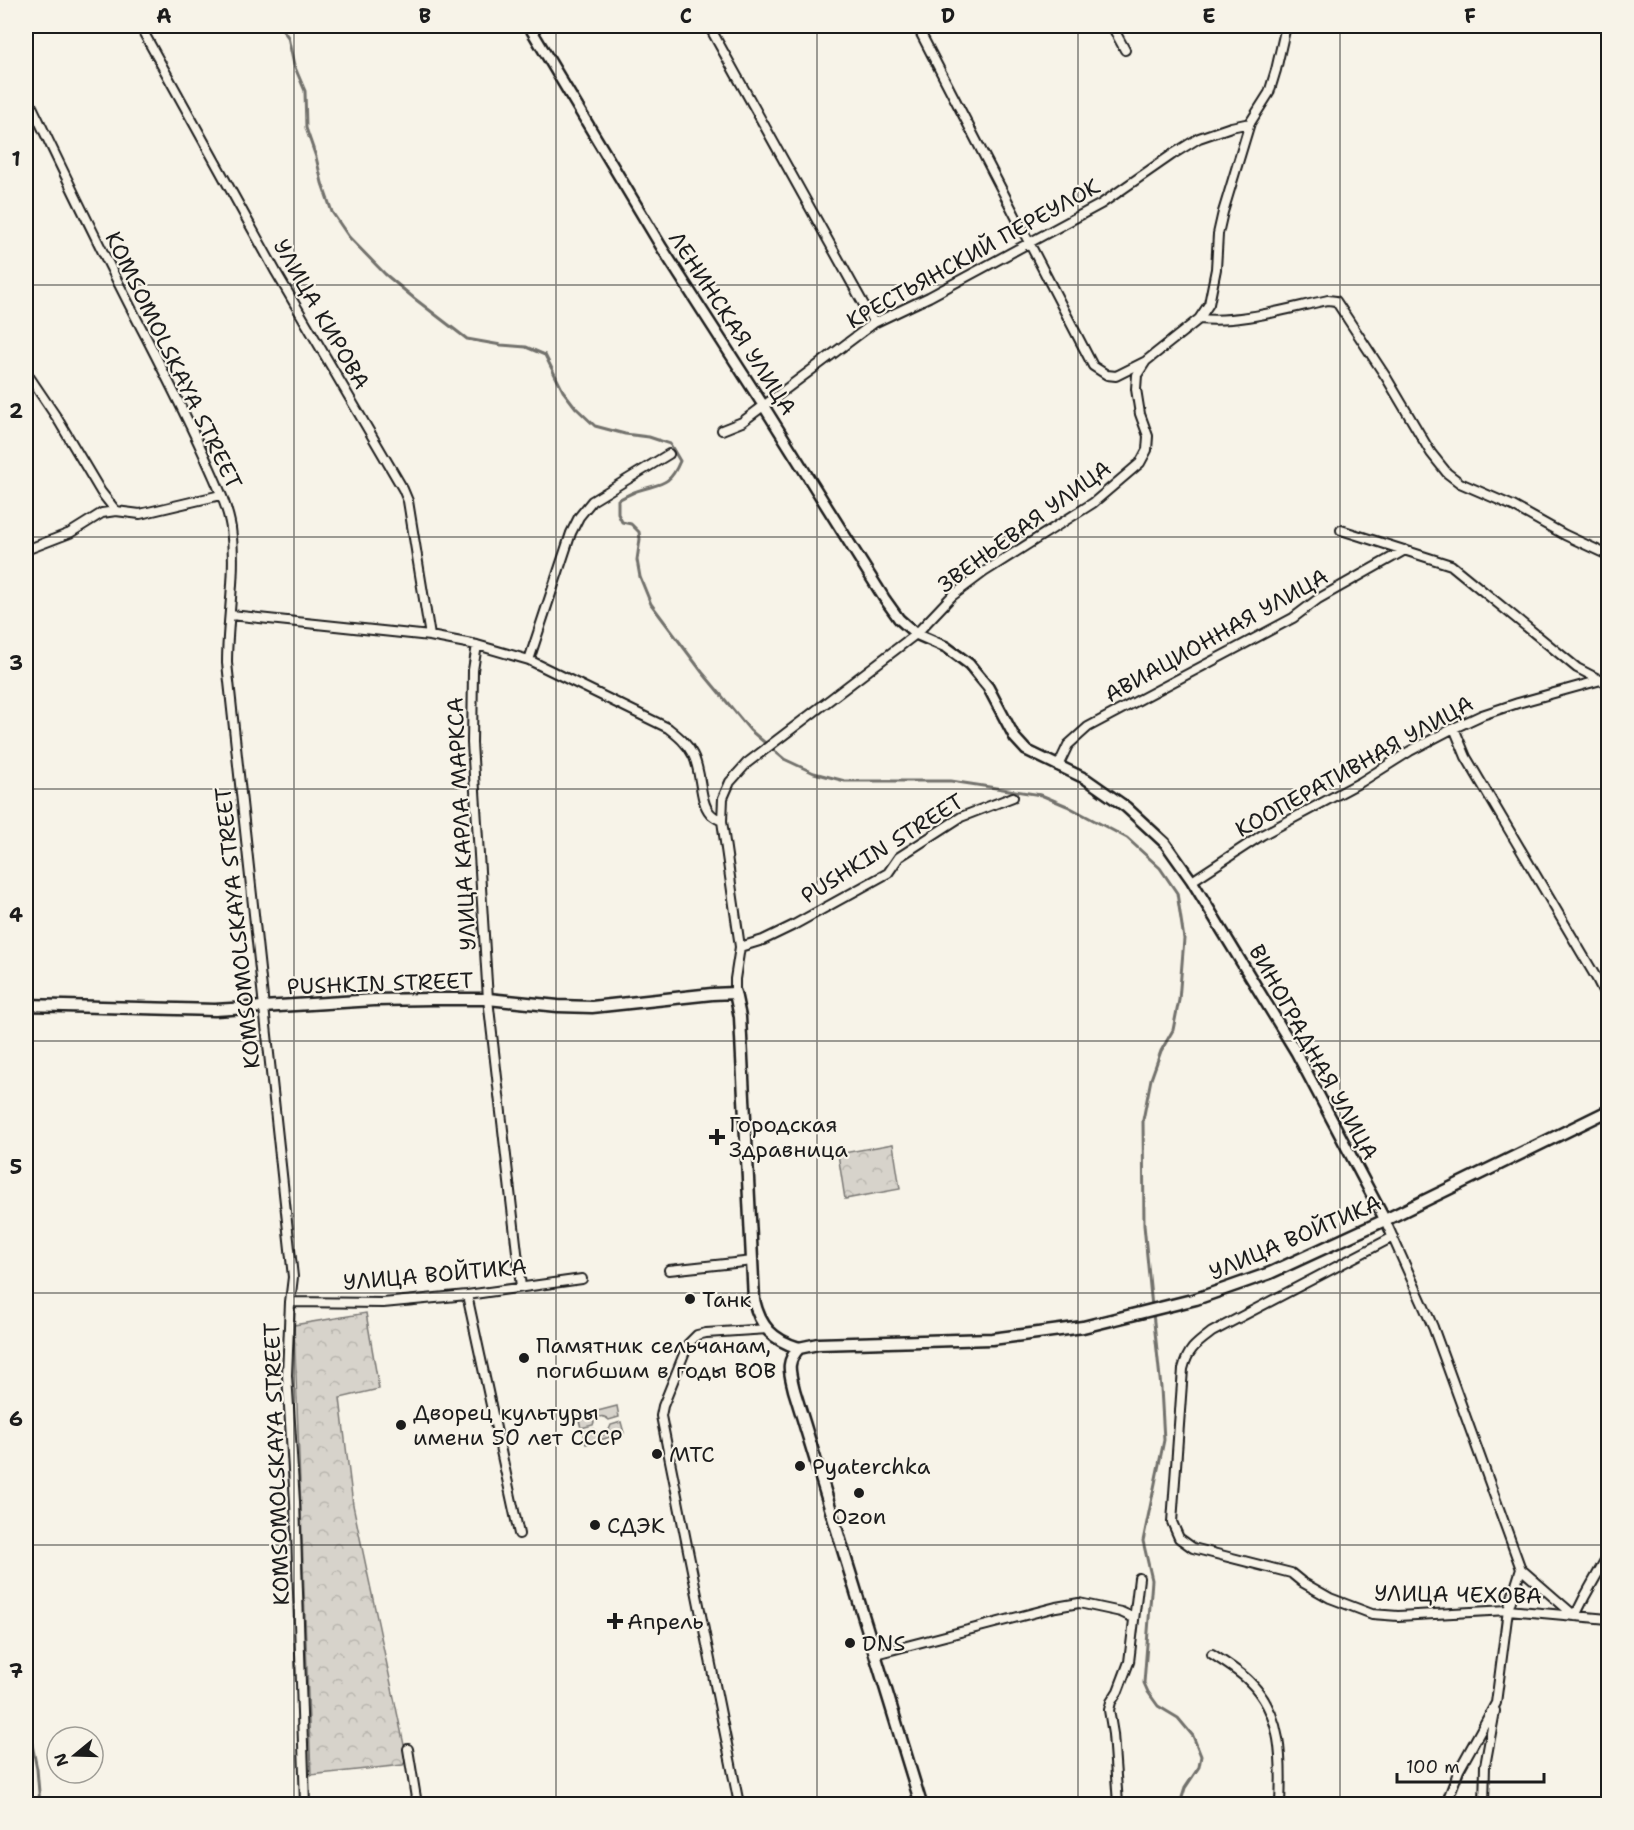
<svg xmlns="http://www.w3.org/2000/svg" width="1634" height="1830" font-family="'Shantell Sans',sans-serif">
<defs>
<pattern id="grass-tufts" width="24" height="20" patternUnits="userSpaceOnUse" patternTransform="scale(1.5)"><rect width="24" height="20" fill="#d7d3cb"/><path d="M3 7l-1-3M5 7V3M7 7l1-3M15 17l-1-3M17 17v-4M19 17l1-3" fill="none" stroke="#b8b5ae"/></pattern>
<pattern id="forest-crowns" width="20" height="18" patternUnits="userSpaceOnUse" patternTransform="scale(1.5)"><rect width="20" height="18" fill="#d7d3cb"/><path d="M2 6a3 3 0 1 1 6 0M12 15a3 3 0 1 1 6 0" fill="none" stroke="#b8b5ae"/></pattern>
</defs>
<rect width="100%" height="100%" fill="#f7f3e8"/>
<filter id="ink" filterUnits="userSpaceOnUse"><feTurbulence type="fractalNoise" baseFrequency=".0167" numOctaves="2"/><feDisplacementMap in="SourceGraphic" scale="12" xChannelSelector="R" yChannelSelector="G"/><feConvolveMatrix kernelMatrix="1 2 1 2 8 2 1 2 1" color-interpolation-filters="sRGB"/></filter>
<g filter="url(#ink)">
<path fill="url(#grass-tufts)" stroke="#7a7874" stroke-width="1.5" d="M 617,1406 L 619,1417 L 609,1420 C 603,1414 595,1416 593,1425 L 581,1428 L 578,1416 Z
M 621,1422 L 624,1433 L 586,1444 L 583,1432 L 594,1429 L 598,1434 L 603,1435 L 608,1432 L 611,1425 Z"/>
<path fill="url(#forest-crowns)" stroke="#7a7874" stroke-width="1.5" d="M 893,1144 L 900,1189 L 845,1199 L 838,1154 Z
M 366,1313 L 379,1389 L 340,1398 L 353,1505 L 407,1759 L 403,1765 L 311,1775 L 294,1325 Z"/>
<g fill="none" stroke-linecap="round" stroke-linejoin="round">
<path stroke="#72716c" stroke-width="3" d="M 280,26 L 288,37 L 294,65 L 305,91 L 306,128 L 316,157 L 322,183 L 332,212 L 349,237 L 385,274 L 415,299 L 467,339 L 501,345 L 526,347 L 545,355 L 563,391 L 576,408 L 595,426 L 625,434 L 649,437 L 670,444 L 680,461 C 670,485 663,483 640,490 C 632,492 625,497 618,500 L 618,514 L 622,522 L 631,524 L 639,532 L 640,539 L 637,560 L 640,577 L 651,604 L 702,672 L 750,730 L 784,759 L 814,773 L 845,781 L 951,781 L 1041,795 L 1067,806 L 1127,838 L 1160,868 L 1177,893 L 1184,939 L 1179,1000 L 1173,1030 L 1161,1051 L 1151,1079 L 1143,1120 L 1144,1225 L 1152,1307
M 1153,1313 L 1161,1388 L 1164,1440 L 1143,1541 L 1152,1580 L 1144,1683 L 1148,1692 L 1158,1706 L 1178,1718 L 1193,1736 L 1201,1756 L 1199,1767 L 1185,1788 L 1180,1804
M 26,1715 L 37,1769 L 40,1804"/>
<g stroke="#1c1c1c" stroke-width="12">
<path id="minor" d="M 140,26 L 276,272 L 403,489 L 408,501 L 430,636
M 709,26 L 874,323
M 917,26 L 1093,366 L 1107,375 L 1116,376 L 1146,361 L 1199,319 L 1209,304 L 1216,269 L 1218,234 L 1223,212 L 1250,123 L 1269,93 L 1276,70 L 1286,26
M 1112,26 L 1125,50
M 26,94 C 65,175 104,257 146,337 C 166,376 186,416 204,455 C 214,478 227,503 231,528 C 237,573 227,618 227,663 L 293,1277 L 290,1302 L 287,1375 L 295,1502 L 305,1804
M 1199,319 C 1242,323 1285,309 1328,300 L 1336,301 L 1386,377 L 1431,453 L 1447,473 L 1460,483 L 1513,506 L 1565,535 L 1608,555
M 26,372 L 57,418 L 101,492 L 116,511
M 722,430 L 742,422 L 874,323 L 929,297 L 1101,204 L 1173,154 L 1199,138 L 1231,127 L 1250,123
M 1341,530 L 1451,565 L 1577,668 L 1608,684
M 26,550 L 70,533 L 102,513 L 116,511 L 140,514 L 221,495
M 231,615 L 430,636 L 477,645 L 529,660 L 668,728 C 678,736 687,743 693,755 C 702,772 699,801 710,813 C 713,817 718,819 722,821
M 477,645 L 473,670 L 472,743 L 488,999 L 521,1287
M 529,660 L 571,533 L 579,517 L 592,501 L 669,454
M 1454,728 L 1466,757 L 1597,979 L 1608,1001
M 1058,766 L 1068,745 L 1088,727 L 1293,618 L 1318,599 L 1405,550
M 1192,881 L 1262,835 L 1361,782 L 1410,751 L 1454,728 L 1482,715 L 1518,703 L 1601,680
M 740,947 L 763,940 L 792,926 L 888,873 L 899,857 L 961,817 L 1013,797
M 735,993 L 735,979 L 740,947 L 722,821 L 723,798 L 730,782 L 747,763 L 916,634 L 952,596 L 984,572 L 1093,503 L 1140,463 L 1147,450 L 1148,436 L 1140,414 L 1136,389 L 1137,375 L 1146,361
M 1385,1220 L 1433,1327 L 1521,1569 L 1508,1610 L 1496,1703 L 1459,1770 L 1446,1804
M 1393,1237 L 1212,1332 C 1196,1344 1188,1349 1183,1369 L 1172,1522 L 1179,1538 L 1193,1548 L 1291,1573 L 1302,1582 L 1330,1598 L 1372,1614 L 1398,1616 L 1508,1610 L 1608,1619
M 669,1270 L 753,1261
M 467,1295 L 519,1534
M 290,1302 L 383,1303 L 467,1295 L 582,1279
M 1521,1569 L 1575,1616 L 1585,1596 L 1608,1555
M 876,1654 L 1056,1607 L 1079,1603 L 1121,1612 L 1134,1618
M 1212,1654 C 1224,1662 1239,1671 1249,1681 C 1283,1714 1282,1761 1280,1804
M 408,1749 L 417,1804
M 739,1804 L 661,1416 L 663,1406 L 688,1344 L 697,1335 L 706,1333 L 768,1329
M 1118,1804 L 1113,1734 L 1109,1710 L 1111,1702 L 1118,1691 L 1129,1662 L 1139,1578
M 1484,1804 L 1485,1766 L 1495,1711"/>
</g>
<g stroke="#1c1c1c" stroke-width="14">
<path id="tertiary" d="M 529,26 L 662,248 L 763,405 L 884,598 L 899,619 L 916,634 L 946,647 L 969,664 L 988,687 L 1015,738 L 1026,750 L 1086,779 L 1126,807 L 1165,843 L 1192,881 L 1296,1052 L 1385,1220"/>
</g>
<g stroke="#1c1c1c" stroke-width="15">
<path id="secondary" d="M 26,1005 L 215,1010 L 374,1000 L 432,999 L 488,999 L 558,1006 L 592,1007 L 712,994 L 735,993 L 740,1017 L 754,1300 C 760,1327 773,1340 799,1348
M 799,1348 L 818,1344 L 992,1339 L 1083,1327 L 1196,1299 L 1270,1273 L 1385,1220 L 1608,1111
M 799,1348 C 785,1363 790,1372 794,1390 L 921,1804"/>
</g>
<use href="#minor" stroke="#f7f3e8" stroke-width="8"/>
<use href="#tertiary" stroke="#f7f3e8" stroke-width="9"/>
<use href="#secondary" stroke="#f7f3e8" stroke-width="10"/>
</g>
</g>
<path fill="none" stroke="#1c1c1c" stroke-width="1.5" stroke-opacity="0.55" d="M 294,26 L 294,1804M 556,26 L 556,1804M 817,26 L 817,1804M 1078,26 L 1078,1804M 1340,26 L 1340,1804M 26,285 L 1608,285M 26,537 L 1608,537M 26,789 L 1608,789M 26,1041 L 1608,1041M 26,1293 L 1608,1293M 26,1545 L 1608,1545"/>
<g fill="#1c1c1c" stroke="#f7f3e8" stroke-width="2">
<path d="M714 1128h6v6h6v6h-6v6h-6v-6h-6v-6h6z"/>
<circle cx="690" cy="1299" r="6"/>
<circle cx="524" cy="1358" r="6"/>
<circle cx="401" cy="1425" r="6"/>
<circle cx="657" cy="1454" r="6"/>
<circle cx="800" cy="1466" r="6"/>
<circle cx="859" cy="1493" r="6"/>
<circle cx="595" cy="1525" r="6"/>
<path d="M612 1612h6v6h6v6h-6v6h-6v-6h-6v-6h6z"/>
<circle cx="850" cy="1643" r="6"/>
</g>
<g text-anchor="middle" stroke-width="4.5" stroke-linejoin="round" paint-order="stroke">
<g font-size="22" fill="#1c1c1c" stroke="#f7f3e8">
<text transform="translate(973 253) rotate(-29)" y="8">КРЕСТЬЯНСКИЙ ПЕРЕУЛОК</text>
<text transform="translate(322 314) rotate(60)" y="8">УЛИЦА КИРОВА</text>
<text transform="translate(733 323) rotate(57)" y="8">ЛЕНИНСКАЯ УЛИЦА</text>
<text transform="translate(174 360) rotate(64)" y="8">KOMSOMOLSKAYA STREET</text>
<text transform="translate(1024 526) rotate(-36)" y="8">ЗВЕНЬЕВАЯ УЛИЦА</text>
<text transform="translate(1216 635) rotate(-29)" y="8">АВИАЦИОННАЯ УЛИЦА</text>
<text transform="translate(1354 766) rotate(-29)" y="8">КООПЕРАТИВНАЯ УЛИЦА</text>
<text transform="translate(461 824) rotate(-93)" y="8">УЛИЦА КАРЛА МАРКСА</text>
<text transform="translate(882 848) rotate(-32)" y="8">PUSHKIN STREET</text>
<text transform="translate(237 928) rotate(-96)" y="8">KOMSOMOLSKAYA STREET</text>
<text transform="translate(380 983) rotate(-2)" y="8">PUSHKIN STREET</text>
<text transform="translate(1314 1052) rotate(61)" y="8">ВИНОГРАДНАЯ УЛИЦА</text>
<text transform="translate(1295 1237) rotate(-23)" y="8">УЛИЦА ВОЙТИКА</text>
<text transform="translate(435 1274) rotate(-5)" y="8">УЛИЦА ВОЙТИКА</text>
<text transform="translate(276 1464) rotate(-92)" y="8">KOMSOMOLSKAYA STREET</text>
<text transform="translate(1458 1594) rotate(1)" y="8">УЛИЦА ЧЕХОВА</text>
</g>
<g font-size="22" fill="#1c1c1c" stroke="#f7f3e8" text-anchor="start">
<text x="729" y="1132">Городская<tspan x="729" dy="25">Здравница</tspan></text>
<text x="702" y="1307">Танк</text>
<text x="536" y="1353">Памятник сельчанам,<tspan x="536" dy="25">погибшим в годы ВОВ</tspan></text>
<text x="413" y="1420">Дворец культуры<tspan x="413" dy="25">имени 50 лет СССР</tspan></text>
<text x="669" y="1462">МТС</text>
<text x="812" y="1474">Pyaterchka</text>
<text x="859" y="1524" text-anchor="middle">Ozon</text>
<text x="607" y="1533">СДЭК</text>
<text x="627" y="1629">Апрель</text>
<text x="862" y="1651">DNS</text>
</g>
</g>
<rect width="1634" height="1830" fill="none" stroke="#f7f3e8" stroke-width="66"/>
<g transform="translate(75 1755) rotate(251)"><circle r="28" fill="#f7f3e8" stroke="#9f9d96" stroke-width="1.5"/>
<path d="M0-4.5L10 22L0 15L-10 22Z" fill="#1c1c1c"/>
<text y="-9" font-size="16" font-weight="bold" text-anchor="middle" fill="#1c1c1c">N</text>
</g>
<path d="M1397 1773v9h147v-9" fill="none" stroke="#1c1c1c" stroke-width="3"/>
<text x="1406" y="1773" font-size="18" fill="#1c1c1c" stroke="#f7f3e8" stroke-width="4.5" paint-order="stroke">100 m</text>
<rect x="33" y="33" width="1568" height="1764" fill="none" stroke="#1c1c1c" stroke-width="2"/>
<g font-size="20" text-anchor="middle" font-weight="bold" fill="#1c1c1c">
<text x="164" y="23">A</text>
<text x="425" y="23">B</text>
<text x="686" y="23">C</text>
<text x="948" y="23">D</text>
<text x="1209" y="23">E</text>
<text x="1470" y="23">F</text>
<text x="16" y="166">1</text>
<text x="16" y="418">2</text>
<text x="16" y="670">3</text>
<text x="16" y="922">4</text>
<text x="16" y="1174">5</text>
<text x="16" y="1426">6</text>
<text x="16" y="1678">7</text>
</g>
</svg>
